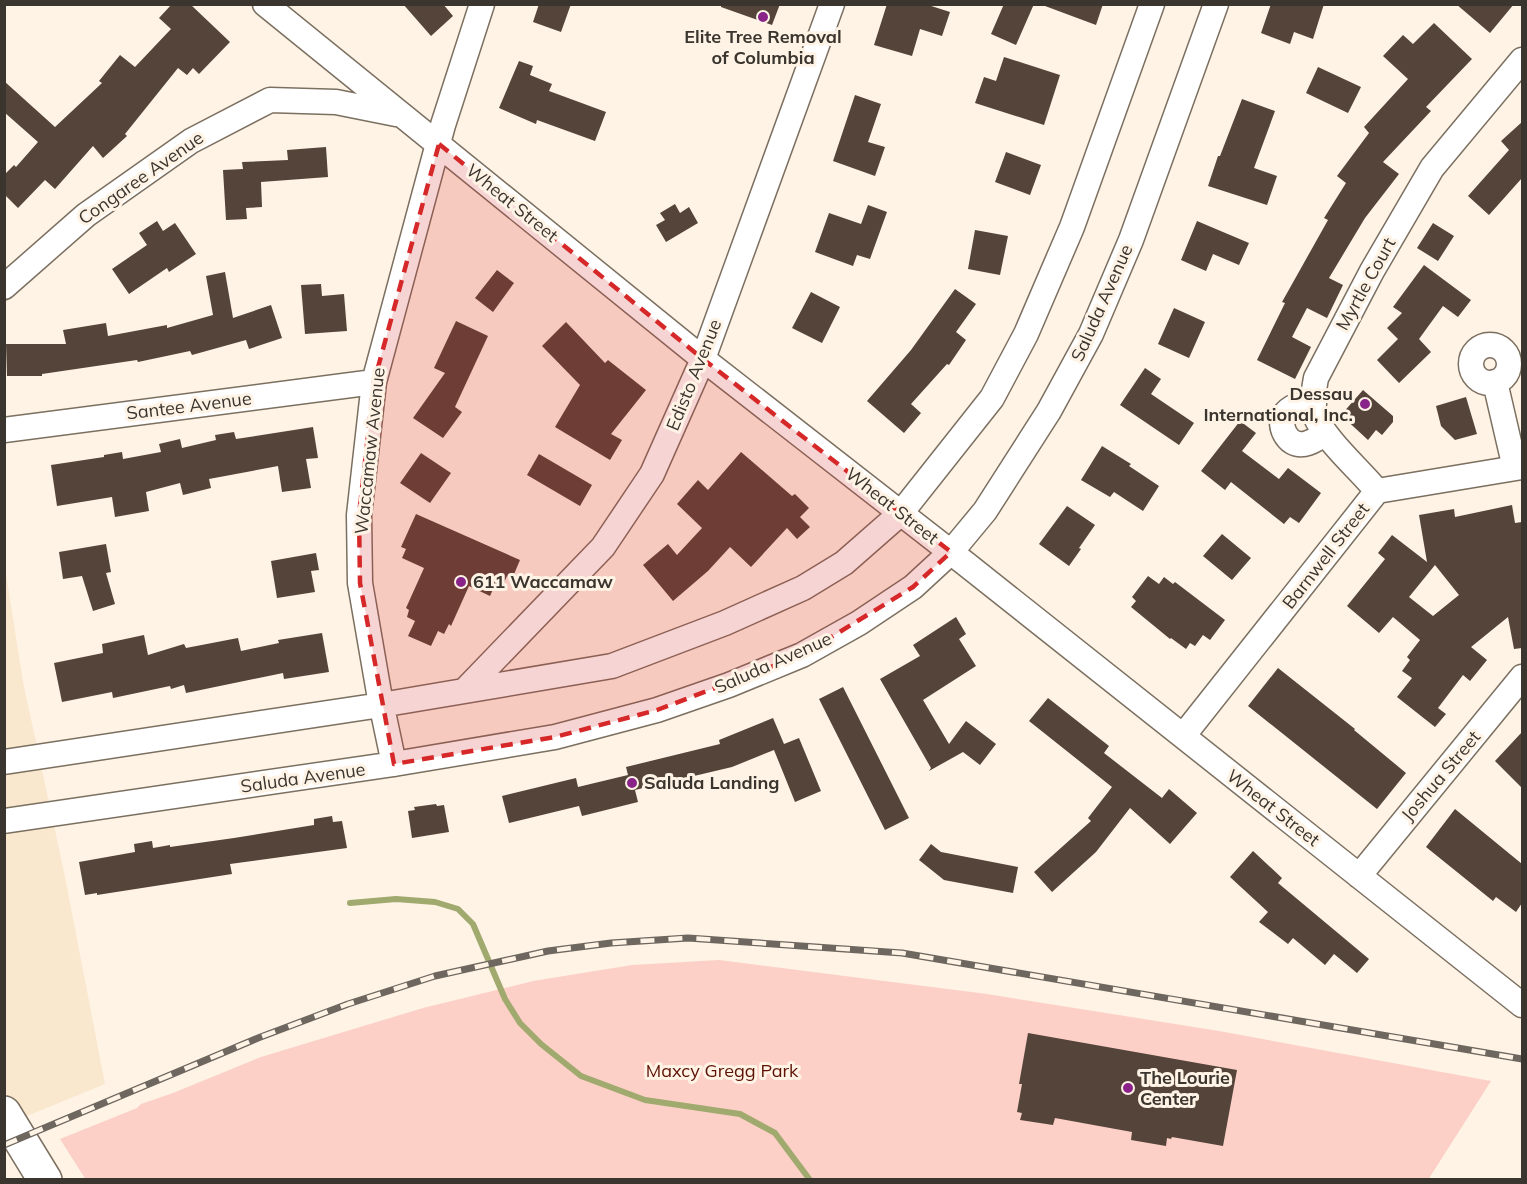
<svg xmlns="http://www.w3.org/2000/svg" width="1527" height="1184" font-family="Mulish,sans-serif">
  <style>
    .built { fill: #f9e7ce }
    .green { fill: #fcd0c7 }
    .lines { fill: none; stroke-linecap: round; stroke-linejoin: round }
    .stream { stroke: #a1aa6e; stroke-width: 6 }
    .building { fill: #54443a; fill-rule: evenodd }
    .minor-casing { stroke: #7b6f60; stroke-width: 27 }
    .secondary-casing { stroke: #7b6f60; stroke-width: 36 }
    .minor { stroke: #fff; stroke-width: 24 }
    .secondary { stroke: #fff; stroke-width: 33 }
    .rail-casing { stroke: #6e675f; stroke-width: 7 }
    .rail { stroke: #fef3e5; stroke-width: 4.5; stroke-dasharray: 14; stroke-linecap: butt }
    .marked { fill: #d62828; fill-opacity: 0.2; stroke: #d62828; stroke-width: 4.5; stroke-dasharray: 12 8; stroke-linejoin: round }
    .poi-dot { fill: #8a2389; stroke: #fef3e5; stroke-width: 2 }
    .labels { text-anchor: middle; stroke-width: 6; stroke-linejoin: round; paint-order: stroke }
    .poi-label { font-size: 18px; font-weight: bold; fill: #3a352e; stroke: #fef3e5; text-anchor: start }
    .street-label { font-size: 18px; fill: #3a352e; stroke: #fef3e5 }
    .park-label { font-size: 18px; fill: #5d1105; stroke: #fef3e5 }
  </style>
  <rect width="100%" height="100%" fill="#fef3e5"/>
  <path class="built" d="M4,561L23,682L65,877L105,1084L5,1125Z"/>
  <path class="green" d="M719,960L987,994L1219,1031L1491,1081L1428,1180H86L60,1139L137,1108L141,1104L173,1093L261,1057L423,1008L533,981L632,965Z"/>
  <g class="lines">
    <path class="stream" d="M350,903L396,899L435,902L458,909L473,924L505,999L520,1023L541,1044L581,1076L645,1100L740,1114L775,1133L810,1180"/>
  </g>
  <path class="building" d="M172,4H190L230,42L199,74L193,68L187,75L178,68L125,134L127,136L103,158L93,146L55,189L45,180L18,208L4,194V175L14,165L16,167L38,142L4,112V81L55,127L102,83L99,81L120,55L135,67L171,29L159,18Z
    M403,4H443L453,16L431,36Z
    M539,4H571L561,32L533,22Z
    M721,4H780L772,25L721,7Z
    M887,4H925L950,12L942,36L920,29L912,56L874,45Z
    M1004,4H1034L1016,45L991,34Z
    M1045,4H1103L1096,25L1045,6Z
    M1271,4H1324L1313,39L1294,32L1290,44L1261,33Z
    M1456,4H1514L1490,33Z
    M1434,23L1472,59L1426,107L1431,111L1383,162L1399,174L1365,218L1329,278L1343,285L1327,318L1307,308L1292,337L1311,347L1295,379L1257,360L1285,303L1282,302L1328,220L1324,218L1346,183L1337,176L1369,133L1364,127L1408,79L1383,56L1403,35L1413,44Z
    M1004,57L1060,75L1044,125L975,103L984,77L996,81Z
    M519,61L533,66L530,75L552,84L549,91L606,112L595,141L537,120L536,124L499,108Z
    M1318,67L1361,87L1348,113L1306,93Z
    M855,95L881,104L868,142L885,147L875,176L833,161Z
    M1242,99L1275,111L1254,168L1277,176L1267,205L1208,186L1218,156H1220Z
    M1522,122V178L1489,215L1468,196L1509,150L1501,141Z
    M326,147L328,177L261,182L262,207L246,208L247,219L226,220L223,170L243,169L242,162L288,160L287,150Z
    M1006,152L1041,165L1030,195L995,182Z
    M675,204L680,213L689,207L698,223L666,242L656,225L665,220L660,213Z
    M868,205L887,212L870,259L857,255L853,266L815,252L829,213L861,224Z
    M157,221L163,231L175,223L196,254L169,272L167,268L129,294L112,269L147,245L139,233Z
    M1197,221L1249,243L1239,265L1213,254L1206,271L1181,260Z
    M1433,223L1454,236L1438,261L1417,248Z
    M975,230L1008,236L1000,275L968,269Z
    M1424,265L1471,300L1458,317L1443,306L1419,339L1431,352L1399,383L1377,360L1398,339L1387,328L1402,313L1393,307Z
    M497,270L514,283L493,312L475,298Z
    M225,272L233,318L271,305L282,338L249,349L246,340L192,355L190,351L138,362L137,360L42,374V376H7L6,344H66L63,330L106,323L108,336L167,325V328L213,315L206,276Z
    M321,284L322,296L344,294L347,331L305,334L301,285Z
    M955,289L976,304L956,332L966,340L949,365L947,364L911,404L921,413L904,433L867,401L911,350Z
    M811,292L840,307L822,343L792,328Z
    M1174,308L1205,322L1189,358L1158,344Z
    M456,321L488,336L455,407L462,412L443,438L413,418L445,373L434,368Z
    M566,322L605,363L608,360L646,390L611,434L622,440L610,460L555,427L580,385L542,346Z
    M1145,368L1161,379L1151,394L1194,423L1179,445L1120,405Z
    M1363,390L1393,416V422L1382,435L1376,430L1368,440L1341,415Z
    M1466,397L1477,434L1455,440L1441,426L1436,406Z
    M1240,421L1256,433L1242,451L1279,479L1288,468L1321,493L1299,523L1290,517L1284,524L1231,482L1225,490L1201,471Z
    M313,427L318,458L306,459L311,488L282,492L278,466L209,479L211,488L183,495L180,483L146,492L149,511L115,517L112,497L57,506L51,465L104,457V455L122,452L123,459L161,452L159,444L180,439L182,448L216,440L215,435L234,432L236,439Z
    M1102,446L1131,464L1129,466L1159,486L1143,511L1114,492L1110,497L1081,480Z
    M741,452L792,496L795,494L809,508L800,517L810,527L797,539L787,528L751,567L730,547L708,571L673,601L643,565L668,544L677,555L702,528L677,504L698,480L708,490Z
    M421,453L451,473L430,503L400,483Z
    M539,454L592,485L580,506L527,475Z
    M1512,505L1515,523L1522,522V648L1514,649L1508,617L1471,647L1487,660L1470,681L1463,675L1438,708L1446,714L1435,727L1397,697L1412,678L1402,671L1410,660L1407,657L1420,640L1393,617L1379,633L1347,606L1385,559L1378,553L1392,535L1427,562L1419,515L1454,509L1455,517ZM1435,565L1459,595L1433,616L1409,597Z
    M1067,506L1095,525L1079,548L1081,549L1069,566L1039,544Z
    M416,514L520,560L512,579L507,576L501,590L494,587L490,596L469,586L451,626L449,624L444,634L438,631L431,646L408,636L415,621L407,617L409,610L406,608L424,568L402,558L406,549L401,547Z
    M1222,534L1251,558L1232,580L1203,556Z
    M106,544L111,572L106,573L115,604L93,611L82,576L63,579L59,552Z
    M316,553L319,570L311,571L315,592L277,598L271,561Z
    M1148,576L1159,584L1164,577L1173,584L1175,582L1225,620L1210,640L1203,635L1195,646L1190,643L1186,649L1171,638L1170,639L1131,607L1136,601L1132,597Z
    M956,617L966,634L959,639L976,666L923,700L949,744L966,721L996,744L980,765L963,752L929,771L931,768L880,679L920,656L913,645Z
    M322,633L329,672L284,679L283,673L186,693L184,685L171,689L170,686L113,698L112,692L62,702L54,663L103,653L102,644L144,635L148,655L184,644L186,648L238,638L241,651L279,643L278,640Z
    M1278,668L1355,729L1354,730L1406,773L1377,809L1248,706Z
    M843,687L909,818L885,830L819,699Z
    M1048,698L1109,746L1104,753L1162,798L1169,789L1197,813L1170,844L1130,808L1096,852L1052,892L1034,872L1091,821L1088,818L1112,787L1029,721Z
    M773,718L784,744L799,738L821,791L795,802L774,750L732,767L635,790L638,802L582,816L579,806L509,823L502,796L576,778L578,787L628,775L626,767L720,744L719,740Z
    M1522,732V788L1495,761Z
    M436,804L437,806L444,805L449,832L412,838L408,811L415,810L414,807Z
    M1455,809L1522,864V903L1516,912L1496,897L1493,901L1426,847Z
    M332,816L333,822L342,821L347,848L230,864L232,874L97,895V893L85,895L79,862L135,852L134,844L152,841L153,848L170,845V847L234,838L314,825V819Z
    M931,844L941,852L1018,867L1013,893L944,880L919,860Z
    M1253,851L1282,878L1278,883L1369,959L1357,973L1334,954L1325,965L1293,938L1288,944L1259,922L1268,912L1230,877Z
    M1028,1033L1237,1070L1223,1146L1172,1137L1171,1139L1167,1138L1166,1146L1131,1140L1132,1132L1055,1118L1053,1125L1020,1120L1022,1113L1017,1112L1022,1084H1019Z"/>
  <g class="lines">
    <g class="minor-casing">
      <path id="minor" d="M265,4L703,359L966,564L1522,1005
        M4,287L86,215L191,141L270,100L336,102L396,114
        M1471 364a19 19 0 1 1 38 0a19 19 0 1 1-38 0Z
        M1495,382L1515,468
        M1314,404C1299,404 1290,405 1282,418C1281,433 1291,449 1308,443C1314,441 1320,437 1325,433
        M4,430L374,382
        M1377,491C1360,470 1324,439 1315,415C1311,403 1314,390 1316,378L1372,271L1432,168L1522,60
        M465,690L603,547L652,474L703,359L832,4
        M1183,736L1377,491L1522,467
        M4,762L381,705L612,666L725,623L803,588L844,563L901,513L992,398L1026,334L1072,227L1152,4
        M394,764L379,693L360,583L359,515L374,382L443,125L482,4
        M4,821L394,764L555,737L657,710L729,685L802,655L859,623L913,587L951,552L985,511L1049,411L1091,334L1131,240L1216,4
        M1359,876L1522,677"/>
    </g>
    <g class="secondary-casing">
      <path id="secondary" d="M4,1113L45,1180"/>
    </g>
    <use href="#minor" class="minor"/>
    <use href="#secondary" class="secondary"/>
    <g class="rail-casing">
      <path id="rail" d="M4,1145L258,1038L348,1004L435,976L548,951L611,943L688,938L902,953L1522,1059"/>
    </g>
    <use href="#rail" class="rail"/>
  </g>
  <path class="marked" d="M439,144L703,359L951,552L913,587L802,655L657,710L555,737L394,764L360,583L359,515L374,382Z"/>
  <g class="poi-dot">
    <circle cx="763" cy="17" r="6"/>
    <circle cx="1365" cy="404" r="6"/>
    <circle cx="461" cy="582" r="6"/>
    <circle cx="632" cy="783" r="6"/>
    <circle cx="1128" cy="1088" r="6"/>
  </g>
  <g class="labels">
    <g class="poi-label">
      <text x="763" y="43" text-anchor="middle">Elite Tree Removal<tspan x="763" dy="21">of Columbia</tspan></text>
      <text x="1353" y="400" text-anchor="end">Dessau<tspan x="1353" dy="21">International, Inc.</tspan></text>
      <text x="473" y="588">611 Waccamaw</text>
      <text x="644" y="789">Saluda Landing</text>
      <text x="1140" y="1084">The Lourie<tspan x="1140" dy="21">Center</tspan></text>
    </g>
    <g class="street-label">
      <text transform="translate(141 178) rotate(-35)" y="6">Congaree Avenue</text>
      <text transform="translate(512 203) rotate(39)" y="6">Wheat Street</text>
      <text transform="translate(1366 284) rotate(-61)" y="6">Myrtle Court</text>
      <text transform="translate(1102 303) rotate(-66)" y="6">Saluda Avenue</text>
      <text transform="translate(694 375) rotate(-68)" y="6">Edisto Avenue</text>
      <text transform="translate(189 406) rotate(-7)" y="6">Santee Avenue</text>
      <text transform="translate(370 451) rotate(-84)" y="6">Waccamaw Avenue</text>
      <text transform="translate(892 506) rotate(38)" y="6">Wheat Street</text>
      <text transform="translate(1326 556) rotate(-52)" y="6">Barnwell Street</text>
      <text transform="translate(773 663) rotate(-24)" y="6">Saluda Avenue</text>
      <text transform="translate(1441 776) rotate(-50)" y="6">Joshua Street</text>
      <text transform="translate(303 778) rotate(-8)" y="6">Saluda Avenue</text>
      <text transform="translate(1273 808) rotate(38)" y="6">Wheat Street</text>
    </g>
    <g class="park-label">
      <text x="722" y="1077">Maxcy Gregg Park</text>
    </g>
  </g>
  <rect width="1527" height="1184" fill="none" stroke="#3a352e" stroke-width="12"/>
</svg>
